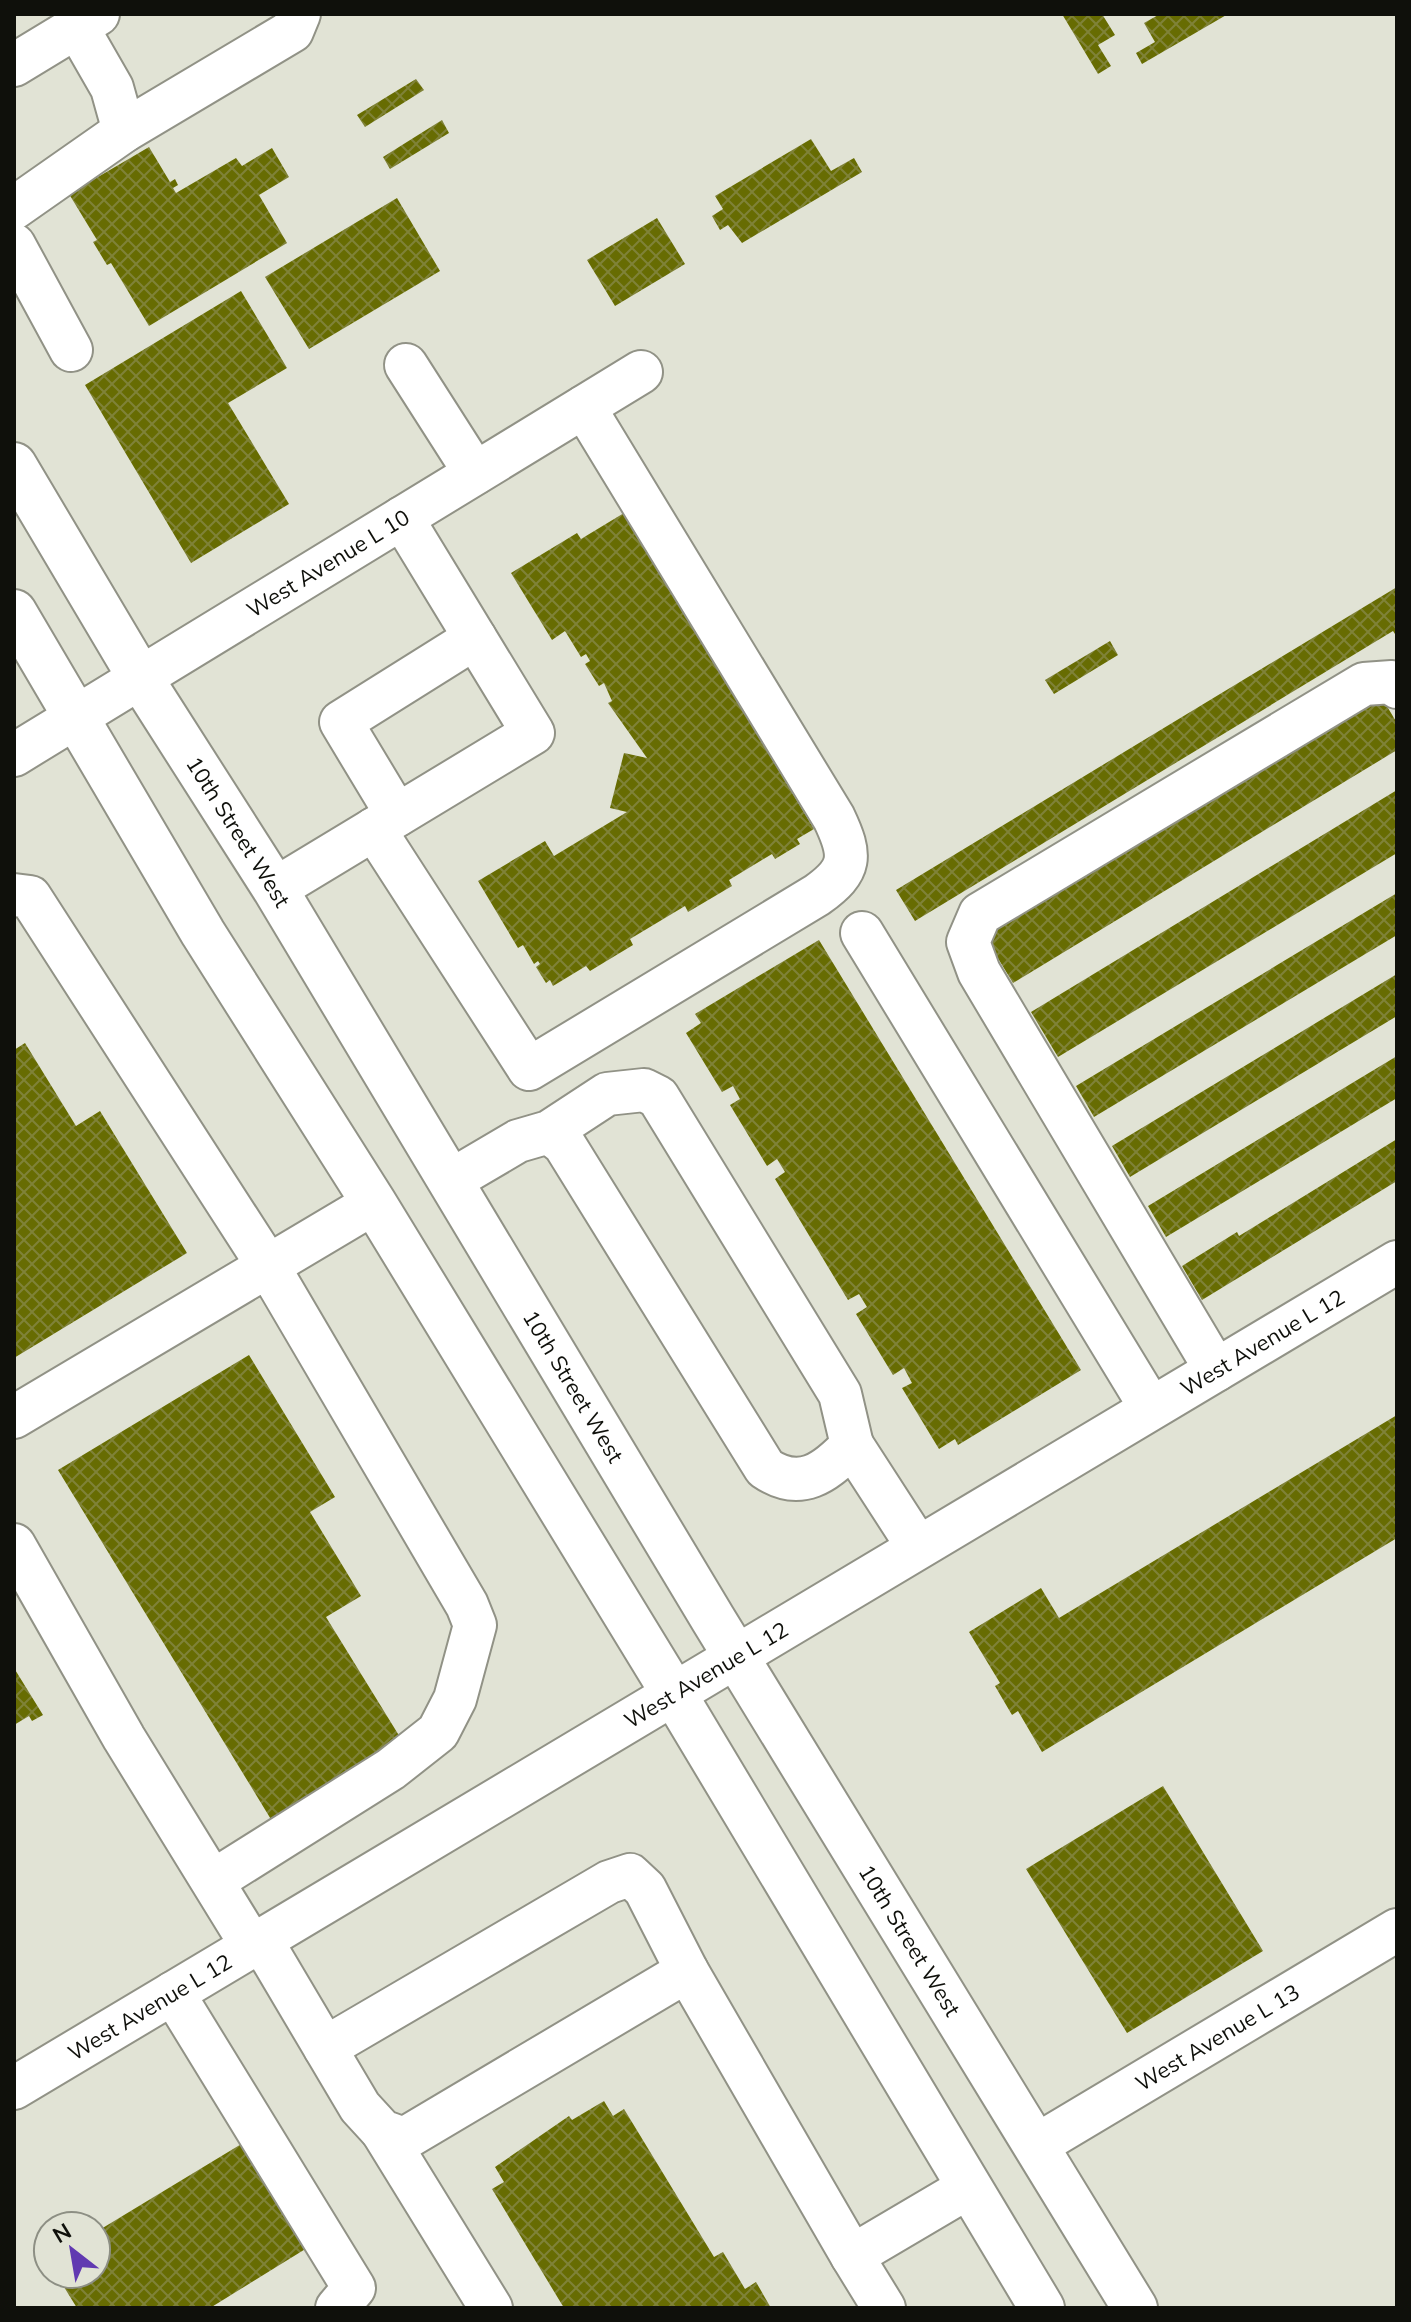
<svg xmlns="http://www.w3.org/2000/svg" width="1411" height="2322" font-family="Mulish,sans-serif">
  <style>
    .building { fill: url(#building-cross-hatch) }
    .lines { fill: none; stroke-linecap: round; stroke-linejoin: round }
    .minor-casing { stroke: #919286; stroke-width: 46 }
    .major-casing { stroke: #919286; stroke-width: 48 }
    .minor { stroke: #fff; stroke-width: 42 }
    .major { stroke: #fff; stroke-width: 44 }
    .labels { text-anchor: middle; stroke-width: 6; stroke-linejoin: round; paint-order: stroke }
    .street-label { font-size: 22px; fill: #0f100b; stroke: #e1e3d5 }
  </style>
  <defs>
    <pattern id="building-cross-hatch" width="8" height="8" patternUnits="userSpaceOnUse" patternTransform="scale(2)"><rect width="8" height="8" fill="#676c02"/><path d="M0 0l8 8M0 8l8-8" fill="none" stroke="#7f8238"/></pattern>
  </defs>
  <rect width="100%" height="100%" fill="#e1e3d5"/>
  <path class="building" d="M1062,14H1102L1115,35L1098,45L1111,66L1098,74Z
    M1160,14H1228L1142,64L1136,53L1155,42L1144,23Z
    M416,79L424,90L365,127L357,115Z
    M442,120L449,133L390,169L383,157Z
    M811,139L831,171L854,158L862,172L742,243L728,225L720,230L712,216L723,209L715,196Z
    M149,147L170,182L175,179L178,185L173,188L176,193L236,158L242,166L272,148L289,177L259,195L287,243L149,326L111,263L107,265L93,242L97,240L69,194Z
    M397,198L440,271L309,349L265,277Z
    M657,218L685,264L615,306L587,260Z
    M241,291L287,368L228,403L289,504L191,563L85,385Z
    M624,513L814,829L797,839L800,844L775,859L772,854L729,880L732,886L688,912L685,906L630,939L633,945L590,971L586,966L553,986L550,980L546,983L536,967L540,964L538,961L534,964L523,945L518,948L478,881L545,841L554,856L627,812L610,808L624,753L647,758L608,703L612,701L604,683L599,686L585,664L590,661L586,654L581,657L565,631L552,640L511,573L577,533L581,539Z
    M1397,587V637L1393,631L915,921L896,890Z
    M1110,641L1118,655L1054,694L1045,680Z
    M1382,698L1397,723V750L1013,983L985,937Z
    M1397,790V853L1058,1057L1031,1012Z
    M1397,893V935L1094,1117L1076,1086Z
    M819,940L1081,1370L958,1445L955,1439L939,1449L902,1388L912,1383L904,1368L893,1375L856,1314L867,1307L859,1294L848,1300L775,1179L785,1172L777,1159L767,1166L730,1105L740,1099L733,1086L722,1092L686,1033L701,1023L695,1014Z
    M1397,974V1016L1130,1177L1112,1146Z
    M25,1043L76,1126L100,1111L187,1253L14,1358V1050Z
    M1397,1056V1098L1166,1237L1148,1206Z
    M1397,1139V1181L1202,1300L1182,1266L1237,1232L1239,1236Z
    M249,1355L335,1497L310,1512L361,1596L326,1617L403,1742L272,1821L58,1470Z
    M1397,1415V1538L1042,1752L1018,1711L1012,1715L995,1686L1000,1683L969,1632L1041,1588L1059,1618Z
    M14,1668L43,1715L32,1721L29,1716L14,1725Z
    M1163,1786L1263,1951L1127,2033L1026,1869Z
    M604,2101L613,2116L624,2109L714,2257L723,2252L745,2289L756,2282L771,2308H564L492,2189L504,2182L495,2167L569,2116L572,2120Z
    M243,2143L307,2248L210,2308H77L56,2274H96V2232Z"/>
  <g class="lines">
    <g class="minor-casing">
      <g id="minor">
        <path d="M77,27L112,88L124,131"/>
        <path d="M14,65L98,14"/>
        <path d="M14,208L124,131L292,31L299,14"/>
        <path d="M14,245L71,350"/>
        <path d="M406,365L475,473"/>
        <path id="s1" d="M14,755L641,372"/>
        <path d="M397,815L341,722L475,638"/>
        <path d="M374,829L529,1069L817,895C852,870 852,856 834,818L584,407"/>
        <path d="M275,889L533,733L402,518"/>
        <path d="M14,895L30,897L268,1266L374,1203"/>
        <path d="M862,933L1151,1408"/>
        <path d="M450,1181L518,1141L549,1132L607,1094L644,1090L658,1097L840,1394L852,1445C826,1473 800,1492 765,1468L564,1144L549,1132"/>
        <path d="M1216,1370L979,972L968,942L980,914L1364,684L1392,682L1397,687"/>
        <path d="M14,1417L268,1266L467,1605L475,1625L455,1699L438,1732L391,1769L213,1881"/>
        <path d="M852,1445L918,1547"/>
        <path d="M14,1545L124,1738L252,1946"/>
        <path d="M261,1940L360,2107L382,2131L404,2139L687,1971L852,2256L969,2187"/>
        <path d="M173,1993L354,2288L337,2308"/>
        <path d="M325,2048L609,1882L630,1875L645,1889L687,1971"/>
        <path id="s2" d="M14,2088L1397,1262"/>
        <path d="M382,2131L491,2308"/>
        <path id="s3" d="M1037,2145L1397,1930"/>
        <path d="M852,2256L884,2308"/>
      </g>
    </g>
    <g class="major-casing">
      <g id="major">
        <path id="s4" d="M14,465L141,679L275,889L713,1619L1135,2308"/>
        <path d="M14,612L203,933L374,1203L674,1694L1042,2308"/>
      </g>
    </g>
    <use href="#minor" class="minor"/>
    <use href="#major" class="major"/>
  </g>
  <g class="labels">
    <g class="street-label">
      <text dy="8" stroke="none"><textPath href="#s1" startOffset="368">West Avenue L 10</textPath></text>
      <text dy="8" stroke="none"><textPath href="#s4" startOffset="430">10th Street West</textPath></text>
      <text dy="8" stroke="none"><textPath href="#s2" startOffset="1454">West Avenue L 12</textPath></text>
      <text dy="8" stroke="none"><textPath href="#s4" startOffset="1078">10th Street West</textPath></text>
      <text dy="8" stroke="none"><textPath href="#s2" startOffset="806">West Avenue L 12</textPath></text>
      <text dy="8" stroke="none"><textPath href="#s4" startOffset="1726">10th Street West</textPath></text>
      <text dy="8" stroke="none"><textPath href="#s2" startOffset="158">West Avenue L 12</textPath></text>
      <text dy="8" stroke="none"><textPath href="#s3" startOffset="210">West Avenue L 13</textPath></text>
    </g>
  </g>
  <rect width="1411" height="2322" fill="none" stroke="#0f100b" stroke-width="32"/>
  <g transform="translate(72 2250) rotate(329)"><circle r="38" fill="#e1e3d5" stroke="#8d8f84" stroke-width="2"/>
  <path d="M0-6L14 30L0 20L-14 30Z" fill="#6139b1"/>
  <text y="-12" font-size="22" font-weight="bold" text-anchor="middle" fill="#0f100b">N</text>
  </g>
</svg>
